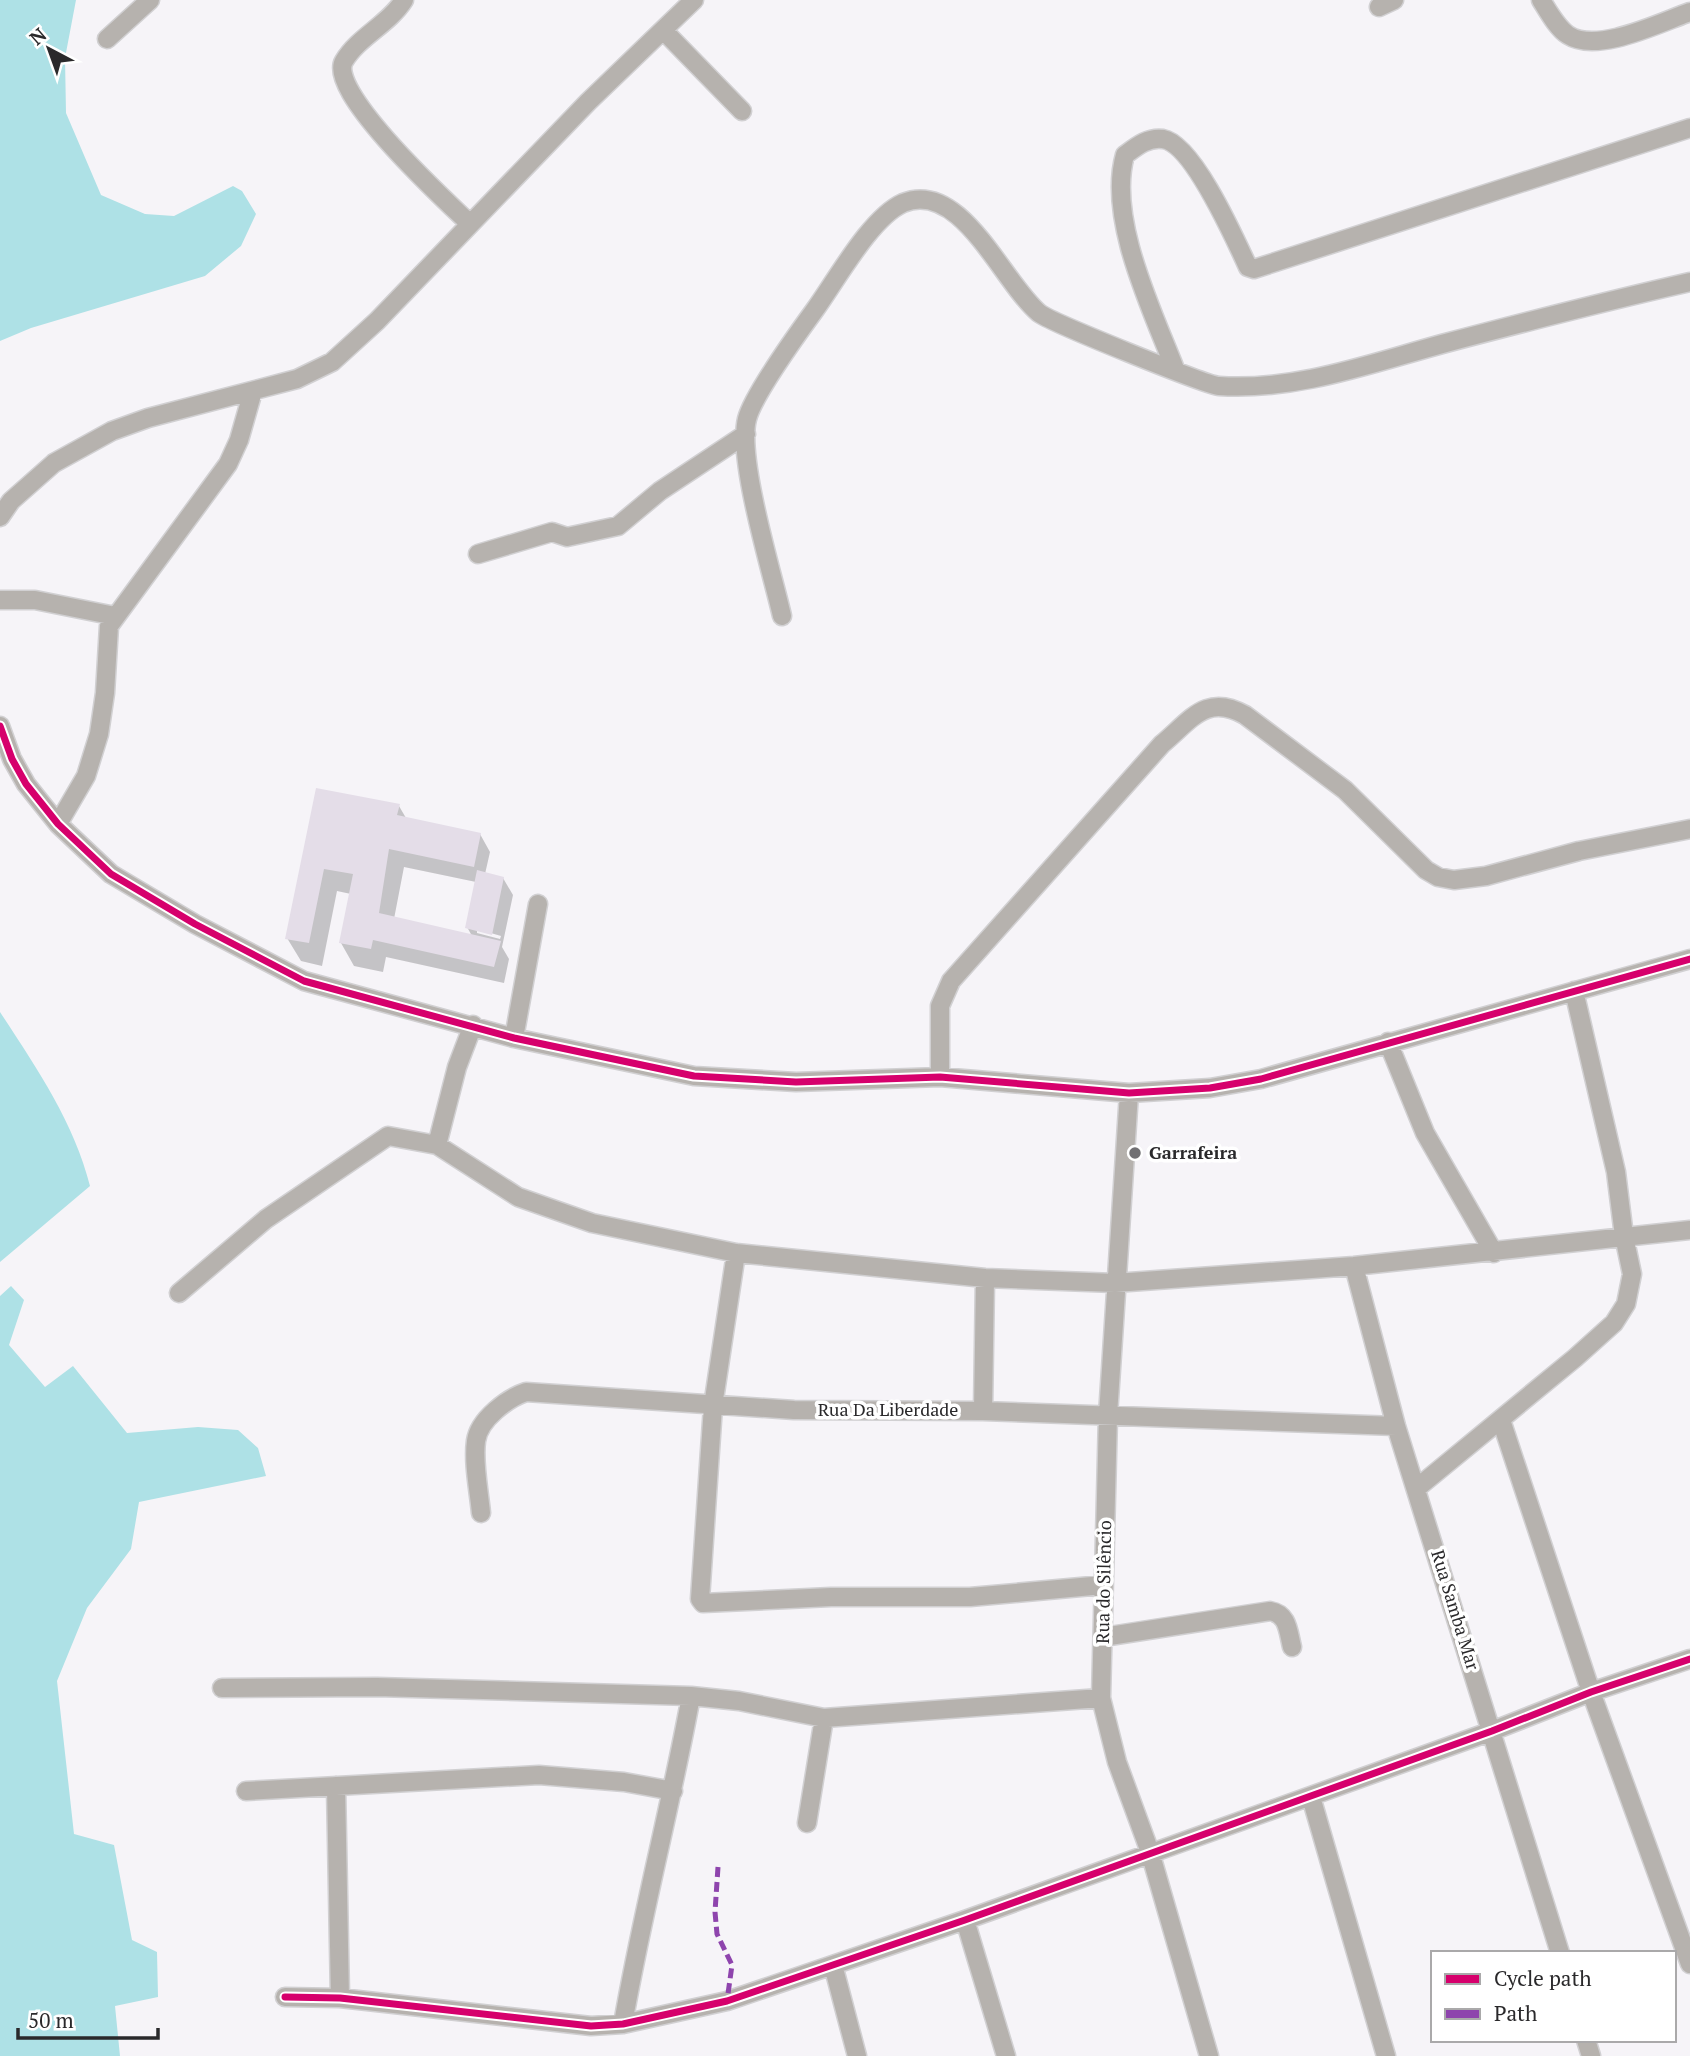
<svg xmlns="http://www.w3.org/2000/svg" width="1690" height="2056" font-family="'PT Serif',serif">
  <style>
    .water { fill: #aee1e6 }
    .shadow { fill: #0003; fill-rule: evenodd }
    .building { fill: #e4dde8 }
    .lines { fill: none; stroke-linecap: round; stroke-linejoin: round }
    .minor-casing { stroke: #d1d0d2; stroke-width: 21 }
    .minor { stroke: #b6b2ae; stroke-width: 18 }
    .quiet { stroke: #8e44ad; stroke-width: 5; stroke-dasharray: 10 5; stroke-linecap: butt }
    .cycleway-casing { stroke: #fff; stroke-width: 11 }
    .cycleway { stroke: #d6006c; stroke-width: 7 }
    .poi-dot { fill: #717073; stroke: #fff; stroke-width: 2.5 }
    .labels { text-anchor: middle; stroke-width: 7; stroke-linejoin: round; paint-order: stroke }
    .poi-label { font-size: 18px; font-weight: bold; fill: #2a292b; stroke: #fff; text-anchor: start }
    .street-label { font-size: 18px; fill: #2a292b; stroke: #fff }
  </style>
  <rect width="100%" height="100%" fill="#f6f4f8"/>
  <path class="water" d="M0,0H76L65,58L66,113L101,195L145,214L174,216L233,186L242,191L256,214L241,246L205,276L31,328L0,341Z
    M0,1012C36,1067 74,1122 90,1186L0,1262Z
    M11,1286L24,1300L9,1345L45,1387L73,1366L127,1433L198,1427L238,1430L258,1448L266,1476L139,1502L131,1549L87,1608L57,1681L74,1834L114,1845L132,1940L157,1952L158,1997L115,2006L120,2056H0V1296Z"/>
  <path class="shadow" d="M317,790L399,806L406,818L480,834L490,852L485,874L503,878L513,895L502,947L509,959L504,983L386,957L383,972L354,966L341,943L351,894L337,891L322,966L301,961L287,938ZM404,867L476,882L467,927L472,936L394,919ZM477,929L501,936L500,939L477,933Z"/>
  <path class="building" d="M316,788L400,804L397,815L481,833L474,867L389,849L379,913L501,941L494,967L373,940L371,949L339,943L353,874L324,869L309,943L285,939Z
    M477,870L504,877L492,935L465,928Z"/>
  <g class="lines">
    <g class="minor-casing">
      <path id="minor" d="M404,0C389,24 358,37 344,61C326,91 447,202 469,223
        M1541,0C1548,11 1557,28 1568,35C1597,54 1659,23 1690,12
        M1379,7L1394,0
        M664,31L742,111
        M107,39L150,0
        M1175,369C1152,310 1107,218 1125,155C1137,146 1148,137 1163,139C1193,144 1235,239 1248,267L1254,269L1690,128
        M0,517L11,501L54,463L112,431L148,418L297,379L332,362L377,321L588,102L694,0
        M478,554L552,532L567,537L618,526L660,491L746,434
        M0,600H35L115,616
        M782,616C772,572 737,459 747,419C753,395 798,333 814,311C836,281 870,218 903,203C961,179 1002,282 1039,313C1050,322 1206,385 1219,386C1296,391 1369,364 1442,344C1525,322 1607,301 1690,282
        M0,726L12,759L26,784L58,824L111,874L195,924L304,981L514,1038L694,1076L796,1082L940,1077L1129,1093L1210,1088L1261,1079L1690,959
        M58,824L86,776L99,734L105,693L109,626L228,464L239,440L253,391
        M473,1025L457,1067L437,1145L518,1197L592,1223L736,1253L985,1278L1115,1283L1354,1266L1690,1230
        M514,1038L538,904
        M1388,1042L1425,1133L1494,1253
        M940,1077V1006L951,981L1162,744C1191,720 1206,693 1245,715L1345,790L1426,870L1438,877L1454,880L1486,876L1579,851L1690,829
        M1129,1093L1108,1415L1101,1698L1117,1762L1150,1852L1209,2056
        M736,1253L713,1406L700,1599L703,1603L831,1597H970L1103,1585
        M1354,1266L1396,1426L1560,1953
        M179,1293L266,1219L388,1136L437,1145
        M983,1411L985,1278
        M1501,1420L1591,1692L1690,1964
        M1417,1488L1575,1358L1614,1323L1626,1304L1632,1274L1624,1236L1616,1172L1574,991
        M481,1513C479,1491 473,1463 476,1441C479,1419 508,1398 526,1392L794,1410L983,1411L1396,1426
        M1103,1637L1270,1611C1288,1614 1288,1631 1292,1647
        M222,1688L377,1687L691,1696L739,1701L824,1718L1101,1698
        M336,1786L340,1998
        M246,1791L539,1775L624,1782L673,1791
        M1311,1797L1386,2056
        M807,1823L824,1718
        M965,1920L1006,2056
        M833,1965L857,2056
        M285,1997L340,1998L591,2026L623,2024L727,2001L965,1920L1492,1731L1591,1692L1690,1659
        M623,2024C642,1913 671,1806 691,1696
        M1586,2040L1591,2056"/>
    </g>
    <use href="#minor" class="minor"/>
    <path class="quiet" d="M718,1867L715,1912L717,1934L732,1965L727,2001"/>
    <g class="cycleway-casing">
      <path id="cycleway" d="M0,726L12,759L26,784L58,824L111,874L195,924L304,981L514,1038L694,1076L796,1082L940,1077L1129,1093L1210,1088L1261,1079L1690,959
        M285,1997L340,1998L591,2026L623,2024L727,2001L965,1920L1492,1731L1591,1692L1690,1659"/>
    </g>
    <use href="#cycleway" class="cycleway"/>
  </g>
  <circle class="poi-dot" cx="1135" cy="1153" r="7"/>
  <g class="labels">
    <g class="poi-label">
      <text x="1149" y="1159">Garrafeira</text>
    </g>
    <g class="street-label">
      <text x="888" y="1416">Rua Da Liberdade</text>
      <text transform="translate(1104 1582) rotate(-89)" y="6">Rua do Silêncio</text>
      <text transform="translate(1455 1610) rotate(73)" y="6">Rua Samba Mar</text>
    </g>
  </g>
  <rect x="1431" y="1951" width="245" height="91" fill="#ffffff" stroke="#aaa9aa" stroke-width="2"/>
  <rect x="1445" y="1974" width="35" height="10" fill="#d6006c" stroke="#aaa9aa" stroke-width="2"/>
  <text x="1494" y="1986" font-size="21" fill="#2a292b">Cycle path</text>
  <rect x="1445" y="2009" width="35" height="10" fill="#8e44ad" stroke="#aaa9aa" stroke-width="2"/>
  <text x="1494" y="2021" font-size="21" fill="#2a292b">Path</text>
  <g transform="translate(49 49) rotate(319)" stroke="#ffffff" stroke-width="5" paint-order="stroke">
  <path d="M0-5L12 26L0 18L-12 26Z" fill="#2a292b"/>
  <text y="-10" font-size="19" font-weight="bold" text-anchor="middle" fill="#2a292b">N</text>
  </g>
  <path d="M18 2028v10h140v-10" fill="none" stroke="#2a292b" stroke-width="3.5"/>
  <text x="28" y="2028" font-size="21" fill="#2a292b" stroke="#ffffff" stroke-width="5" paint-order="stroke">50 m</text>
</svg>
